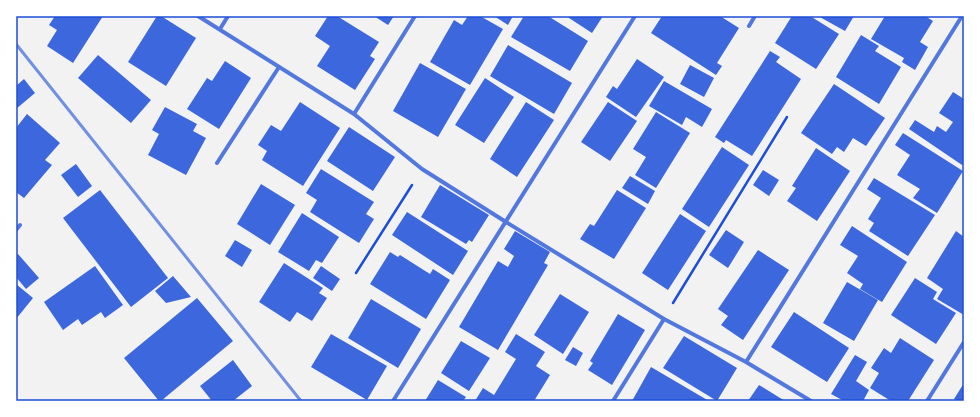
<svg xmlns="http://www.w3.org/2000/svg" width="980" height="417" font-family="'Titillium Web',sans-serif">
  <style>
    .building { fill: #3d67dc }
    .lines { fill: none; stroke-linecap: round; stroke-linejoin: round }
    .path { stroke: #1d4ed8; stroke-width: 2.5 }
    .minor { stroke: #5277de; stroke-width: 4 }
    .rail { stroke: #7290e2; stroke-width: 3 }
    .neatline { fill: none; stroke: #1d4ed8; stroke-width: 1.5 }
  </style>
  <rect width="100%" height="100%" fill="#f2f2f2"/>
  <path class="building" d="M55,16H103L73,63L47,46L57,30L49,25Z
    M157,16H161L196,38L166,86L128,62Z
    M328,16H337L379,42L370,56L375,59L355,90L317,66L330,46L315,36Z
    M374,16H394L388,25Z
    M468,16H480L503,29L470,85L430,62L454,20L462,25Z
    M494,16H513L508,25Z
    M524,16H548L588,41L570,71L511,37Z
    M566,16H603L592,33Z
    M662,16H720L739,28L717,63L722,66L716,75L651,33Z
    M792,16H810L839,34L816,69L775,43Z
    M818,16H854L845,31Z
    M885,16H925L933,21L920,42L928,47L915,70L902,62L904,58L871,39Z
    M861,35L879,46L875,51L901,67L879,104L836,77Z
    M508,45L572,83L554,114L490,76Z
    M770,51L780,57L776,62L801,79L752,156L726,140L724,143L715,137Z
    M98,55L151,100L131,123L78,78Z
    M637,59L664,77L636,117L606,97L613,86L617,89Z
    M225,61L251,78L219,129L187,109L207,78L212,81Z
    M420,63L466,89L438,137L393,111Z
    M690,65L714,78L704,97L680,84Z
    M485,78L514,97L484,143L455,125Z
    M24,79L35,93L16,109V86Z
    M664,81L712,109L702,127L686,117L682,125L649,106Z
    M834,84L885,118L866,146L853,138L844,152L837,147L832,154L801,133Z
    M953,92L964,99V162L962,165L909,129L915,120L934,132L937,126L946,132L953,122L939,113Z
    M300,102L340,128L303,186L262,160L267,151L258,145L271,125L281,131Z
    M526,102L554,120L517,177L490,159Z
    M608,102L637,121L610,161L581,142Z
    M165,107L197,124L193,131L206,138L186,175L148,155L159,134L152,130Z
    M656,112L690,133L656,188L635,175L646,157L633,149Z
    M27,114L60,143L45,160L52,165L24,198L16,192V128Z
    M349,127L395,157L373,191L327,161Z
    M903,133L963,171L937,213L913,198L920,189L897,175L910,155L895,145Z
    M722,147L749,165L709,227L682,209Z
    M816,148L850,171L817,221L787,201L796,188L792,186Z
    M76,164L92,186L78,197L61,175Z
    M321,169L374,202L366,214L374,219L359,243L310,212L317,200L306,193Z
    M763,170L779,180L769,196L753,185Z
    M630,176L655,191L648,204L622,188Z
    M874,178L935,215L908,256L869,231L874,223L868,219L881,198L867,189Z
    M261,184L295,205L270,245L237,224Z
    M440,185L489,215L472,242L469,240L466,244L421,217Z
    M100,190L168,278L131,307L63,218Z
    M617,190L646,208L614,259L580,239L590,224L594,226Z
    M407,212L468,251L453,275L392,235Z
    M302,213L339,237L322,263L316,260L309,271L278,252Z
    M680,214L706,231L668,290L642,273Z
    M852,226L907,262L882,302L860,289L863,284L847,273L858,256L840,245Z
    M726,230L744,242L728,268L709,255Z
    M515,231L550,252L544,263L548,265L498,350L459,327L498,261L508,267L514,256L504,249Z
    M956,231L964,237V315L937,299L943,289L927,278Z
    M235,240L252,250L242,267L225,256Z
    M758,250L789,270L743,340L721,325L728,316L718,309Z
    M390,252L398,257L400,255L430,274L433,269L450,280L426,319L370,284Z
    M18,254L39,278L26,289L16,277V256Z
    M284,263L323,288L319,293L327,298L312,321L297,312L290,322L259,302Z
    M95,266L123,305L105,318L101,312L82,325L78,319L63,330L44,302Z
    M321,266L340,279L332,291L313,278Z
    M173,276L191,297L166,303L155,291Z
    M915,278L937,292L933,299L956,313L936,344L891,315Z
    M847,282L878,300L854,341L823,323Z
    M16,284L33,298L16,319Z
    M560,294L589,312L563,354L534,335Z
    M197,298L233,341L161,401H159L124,358Z
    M371,299L421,329L398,368L348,338Z
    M794,312L849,348L827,382L771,347Z
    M618,314L645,330L612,385L588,370L593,363L590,361Z
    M331,334L387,366L367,400L311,367Z
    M516,334L545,352L536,366L550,375L534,401H475L483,388L494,395L516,359L505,352Z
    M684,336L737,368L717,401L663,368Z
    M900,338L934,360L908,401H891L870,388L879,373L871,368L884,348L891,353Z
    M461,341L490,358L469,391L441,373Z
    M573,347L583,353L576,366L565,360Z
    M855,355L867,362L856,381L869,390L863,401H844L831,394Z
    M233,360L252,386L233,401H212L200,386Z
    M651,367L709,401H632Z
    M438,380L466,397L463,401H425Z
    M964,383V401H958L954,399Z
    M759,385L785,401H748Z"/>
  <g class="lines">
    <path class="path" d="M356,273L412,185
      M673,303L787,117"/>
    <path class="minor" d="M198,16L354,114L422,169L506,222L664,319L746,362L811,401
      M749,26L755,16
      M220,29L228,16
      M354,114L415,16
      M217,163L279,67
      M16,230L20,225
      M746,362L962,16
      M393,401L635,16
      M613,401L664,319
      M927,401L964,342"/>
    <path class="rail" d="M16,44L301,401"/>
  </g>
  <rect width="980" height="417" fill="none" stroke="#ffffff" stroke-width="34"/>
  <rect x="17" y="17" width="946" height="383" class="neatline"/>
</svg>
